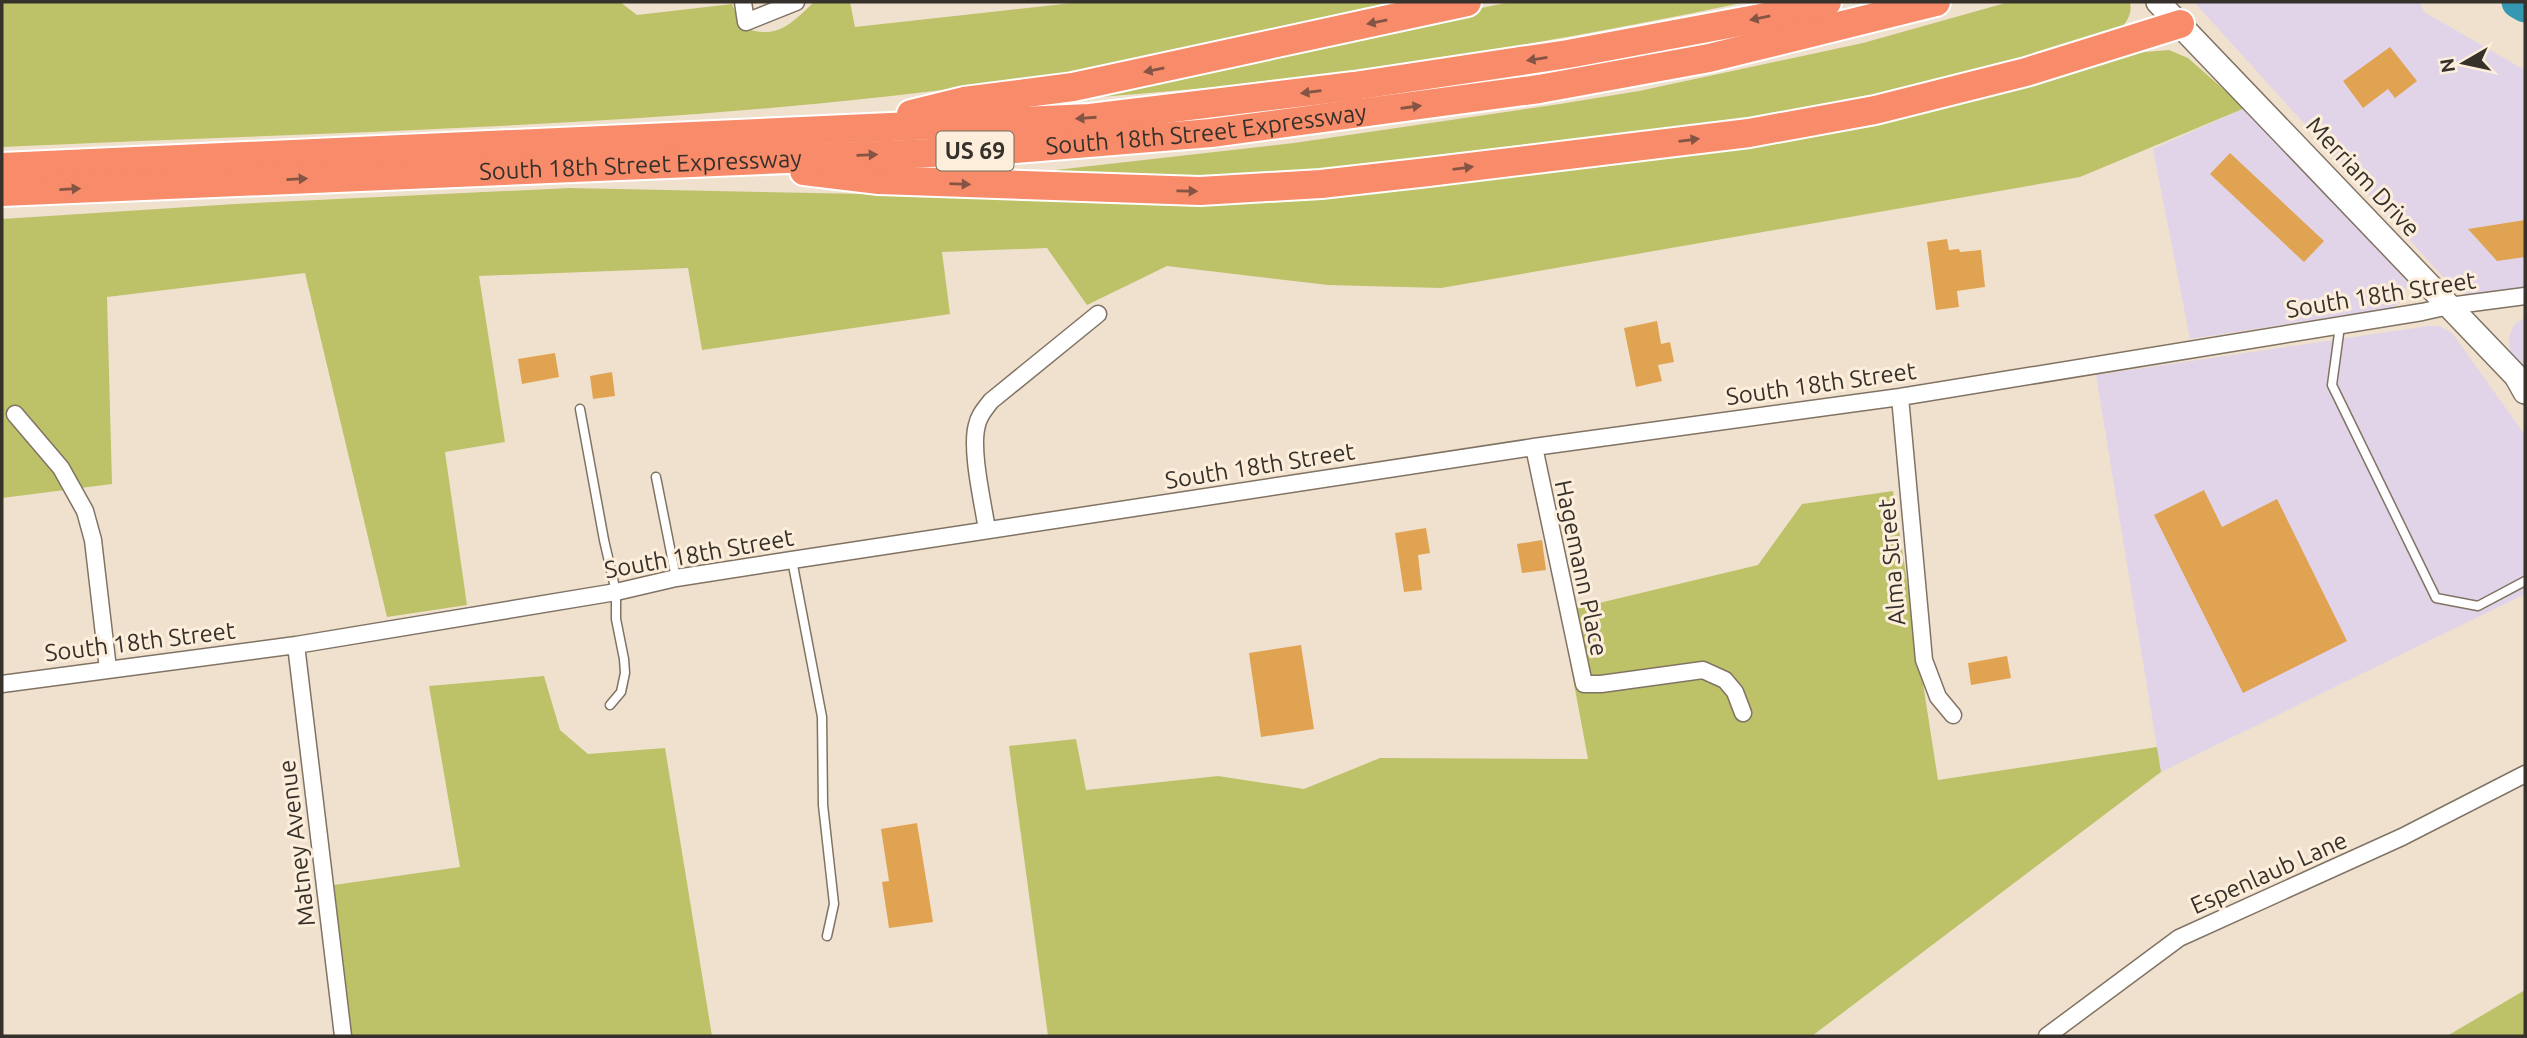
<svg xmlns="http://www.w3.org/2000/svg" width="2527" height="1038" font-family="Ubuntu,sans-serif">
  <style>
    .commercial { fill: #e1d4e8 }
    .green { fill: #bdc269 }
    .lines { fill: none; stroke-linecap: round; stroke-linejoin: round }
    .river { stroke: #3498b2; stroke-width: 33 }
    .building { fill: #e0a351 }
    .service-casing { stroke: #807363; stroke-width: 11 }
    .minor-casing { stroke: #807363; stroke-width: 19 }
    .secondary-casing { stroke: #807363; stroke-width: 26 }
    .motorway-casing { stroke: #fff; stroke-width: 32 }
    .service { stroke: #fff; stroke-width: 8 }
    .minor { stroke: #fff; stroke-width: 16 }
    .secondary { stroke: #fff; stroke-width: 23 }
    .motorway { stroke: #f88b6a; stroke-width: 28 }
    .oneway { fill: #845544 }
    .labels { text-anchor: middle; stroke-width: 6; stroke-linejoin: round; paint-order: stroke }
    .shield { fill: #fdeedc; stroke: #726a5f; stroke-width: 2 }
    .shield-label { font-size: 23px; font-weight: bold; fill: #36312a }
    .street-label { font-size: 24px; fill: #36312a; stroke: #fdeedc }
  </style>
  <rect width="100%" height="100%" fill="#f0e1cf"/>
  <path class="commercial" d="M2194,2H2420L2424,12L2525,70V291L2470,296L2455,290Z
    M2245,108L2404,276L2407,284L2402,301L2392,308L2190,339L2153,149Z
    M2525,317V379L2515,364L2510,349L2509,336L2514,325Z
    M2428,326H2440L2453,334L2525,435V594L2161,772L2096,375Z"/>
  <path class="green" d="M2,2H620L637,15L732,4L742,27C776,41 791,24 814,2H850L855,27L1081,2H1409C1277,30 1145,63 1011,81C677,128 338,131 2,147Z
    M1510,2H1746C1590,35 1432,62 1274,81C1216,88 1158,92 1100,97L1098,88Z
    M2009,2H2130C2133,15 2125,25 2116,33L1924,88L1725,126L1224,182L1029,173L1294,143L1560,104L1639,91L1863,43Z
    M2169,50L2188,58L2245,108L2080,177L1441,288L1328,285L1167,266L1087,305L1047,248L942,252L950,314L702,350L688,268L479,276L505,442L445,452L467,605L387,617L305,273L107,297L112,484L2,498V219L235,204L570,188L1210,201L1263,200L1386,191L1742,144L2132,53Z
    M1893,491L1938,780L2157,747L2161,772L1812,1036H1048L1009,746L1076,739L1086,790L1218,776L1304,789L1380,758L1588,759L1561,614L1574,609L1758,565L1802,504Z
    M544,676L560,730L588,754L665,748L712,1036H352L334,885L460,867L429,686Z
    M2525,990V1036H2447Z"/>
  <g class="lines">
    <path class="river" d="M2518,2L2525,6"/>
  </g>
  <path class="building" d="M2390,47L2417,81L2395,98L2388,89L2363,108L2343,81Z
    M2230,153L2324,241L2304,262L2210,174Z
    M2525,220V257L2497,261L2468,229Z
    M1947,239L1949,250L1959,249L1960,252L1981,250L1985,287L1957,291L1959,307L1936,310L1927,242Z
    M1657,321L1661,344L1670,342L1674,362L1658,365L1662,381L1636,387L1624,328Z
    M555,353L559,377L522,384L518,359Z
    M612,372L615,396L593,399L590,376Z
    M2204,490L2222,527L2277,499L2347,641L2243,693L2154,515Z
    M1426,528L1430,553L1418,555L1422,590L1404,592L1395,533Z
    M1542,540L1546,570L1522,573L1517,544Z
    M1301,645L1314,729L1261,737L1249,653Z
    M2007,656L2011,678L1971,685L1968,663Z
    M917,823L933,922L889,928L882,882L889,881L881,829Z"/>
  <g class="lines">
    <g class="service-casing">
      <path id="service" d="M2340,326L2332,385L2436,598L2478,606L2525,581
        M580,409L604,540L616,592V619L624,659L625,673L621,692L610,705
        M656,477L676,578
        M792,560L822,717L823,805L834,904L827,936"/>
    </g>
    <g class="minor-casing">
      <path id="minor" d="M743,2L746,22L796,2
        M1900,397L1924,660L1938,697L1953,715
        M15,414L61,468L85,511L93,540L108,669
        M1534,447L1584,684H1601L1703,670L1725,680L1735,692L1743,713
        M987,530C983,503 970,449 977,425C979,415 985,409 991,401L1098,314
        M296,645L343,1036
        M2,684L296,645L616,592L676,578L792,560L1534,447L1900,397L2422,312L2449,306L2525,296
        M2047,1036L2179,938L2402,837L2525,774"/>
    </g>
    <g class="secondary-casing">
      <path id="secondary" d="M2158,2L2516,376L2525,392"/>
    </g>
    <g class="motorway-casing">
      <g id="motorway">
        <path d="M911,114L964,101L1073,87L1467,2"/>
        <path d="M2,167L1090,118L1354,86L1568,54L1761,18L1827,2"/>
        <path d="M804,171L879,180L1200,191L1321,184L1428,172L1749,133L1875,110L2026,72L2180,24"/>
        <path id="s1" d="M2,192L1003,150L1211,133L1539,89L1709,58L1936,2"/>
      </g>
    </g>
    <use href="#service" class="service"/>
    <use href="#minor" class="minor"/>
    <use href="#secondary" class="secondary"/>
    <use href="#motorway" class="motorway"/>
  </g>
  <defs><path id="oneway-solid" d="M-6-.8H1V-3.2L6.5 0L1 3.2V.8H-6Z" transform="scale(1.75)"/></defs>
  <g class="oneway">
    <use href="#oneway-solid" transform="translate(1760 18) rotate(168)"/>
    <use href="#oneway-solid" transform="translate(1377 22) rotate(168)"/>
    <use href="#oneway-solid" transform="translate(1537 59) rotate(171)"/>
    <use href="#oneway-solid" transform="translate(1154 70) rotate(168)"/>
    <use href="#oneway-solid" transform="translate(1311 92) rotate(173)"/>
    <use href="#oneway-solid" transform="translate(1411 107) rotate(-8)"/>
    <use href="#oneway-solid" transform="translate(1086 118) rotate(176)"/>
    <use href="#oneway-solid" transform="translate(1689 140) rotate(-7)"/>
    <use href="#oneway-solid" transform="translate(867 155) rotate(-2)"/>
    <use href="#oneway-solid" transform="translate(1463 168) rotate(-7)"/>
    <use href="#oneway-solid" transform="translate(297 179) rotate(-3)"/>
    <use href="#oneway-solid" transform="translate(960 184) rotate(2)"/>
    <use href="#oneway-solid" transform="translate(70 189) rotate(-3)"/>
    <use href="#oneway-solid" transform="translate(1187 191) rotate(1)"/>
  </g>
  <g class="labels">
    <rect class="shield" x="936.5" y="131.5" width="77" height="39" rx="5"/>
    <g class="shield-label">
      <text x="975" y="159">US 69</text>
    </g>
    <g class="street-label">
      <text dy="8" stroke="none"><textPath href="#s1" startOffset="1206">South 18th Street Expressway</textPath></text>
      <text dy="8" stroke="none"><textPath href="#s1" startOffset="639">South 18th Street Expressway</textPath></text>
      <text transform="translate(2363 177) rotate(47)" y="8">Merriam Drive</text>
      <text transform="translate(2381 295) rotate(-9)" y="8">South 18th Street</text>
      <text transform="translate(1821 384) rotate(-8)" y="8">South 18th Street</text>
      <text transform="translate(1260 466) rotate(-9)" y="8">South 18th Street</text>
      <text transform="translate(699 554) rotate(-10)" y="8">South 18th Street</text>
      <text transform="translate(1892 562) rotate(-95)" y="8">Alma Street</text>
      <text transform="translate(1581 568) rotate(78)" y="8">Hagemann Place</text>
      <text transform="translate(140 642) rotate(-7)" y="8">South 18th Street</text>
      <text transform="translate(297 843) rotate(-97)" y="8">Matney Avenue</text>
      <text transform="translate(2269 873) rotate(-24)" y="8">Espenlaub Lane</text>
    </g>
  </g>
  <rect width="2527" height="1038" fill="none" stroke="#36312a" stroke-width="7"/>
  <g transform="translate(2464 63) rotate(261)" stroke="#fdeedc" stroke-width="5" paint-order="stroke">
  <path d="M0-5L12 26L0 18L-12 26Z" fill="#36312a"/>
  <text y="-10" font-size="19" font-weight="bold" text-anchor="middle" fill="#36312a">N</text>
  </g>
</svg>
